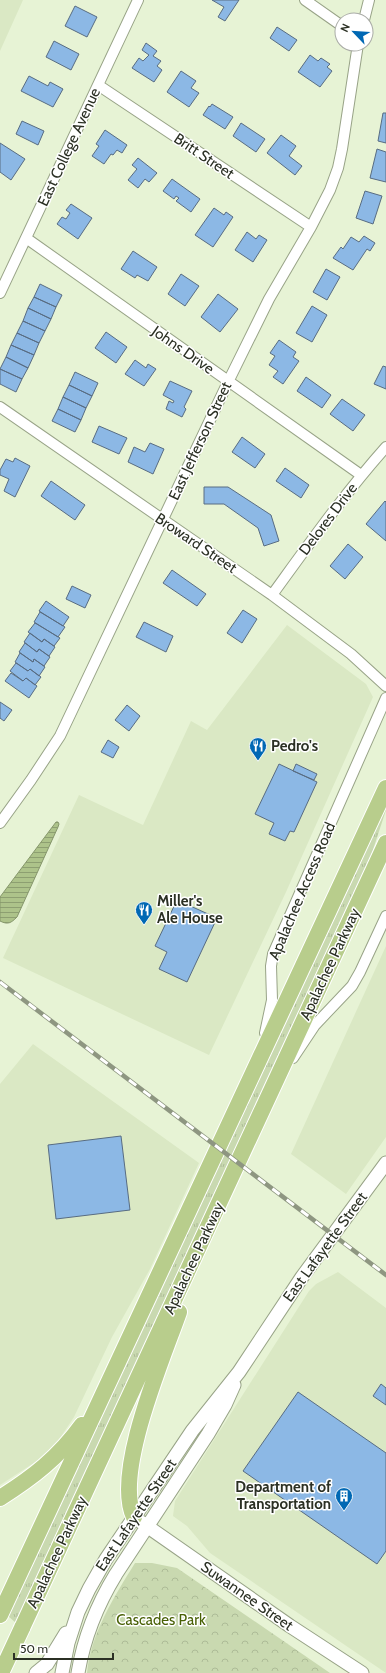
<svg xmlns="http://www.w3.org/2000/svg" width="386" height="1673" font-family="Cabin,sans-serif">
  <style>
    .built { fill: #dae8c4 }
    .grass { fill: url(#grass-tufts) }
    .park { fill: url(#park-crowns) }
    .water { fill: url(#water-rules); stroke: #86976b }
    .building { fill: #8cb8e5; stroke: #586c82 }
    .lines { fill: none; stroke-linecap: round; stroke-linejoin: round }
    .minor-casing { stroke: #98a387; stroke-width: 12 }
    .tertiary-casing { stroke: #98a387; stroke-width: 15 }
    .primary-casing { stroke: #fff; stroke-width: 18 }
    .minor { stroke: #fff; stroke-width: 10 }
    .tertiary { stroke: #fff; stroke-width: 13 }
    .primary { stroke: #b8cd8c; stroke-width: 16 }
    .rail-casing { stroke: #8e9681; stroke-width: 4.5 }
    .rail { stroke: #fff; stroke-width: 3; stroke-dasharray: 9; stroke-linecap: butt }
    .primary-bridge-casing { stroke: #fff; stroke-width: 18; stroke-linecap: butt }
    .primary-bridge { stroke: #b8cd8c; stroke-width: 16 }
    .labels { text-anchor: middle; stroke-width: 3; stroke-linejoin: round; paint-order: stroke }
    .street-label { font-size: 15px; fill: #2b3024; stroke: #fff }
    .poi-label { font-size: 15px; font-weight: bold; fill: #2b3024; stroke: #fff; text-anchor: start }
    .park-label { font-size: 15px; fill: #486005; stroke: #fff }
  </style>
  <defs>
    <pattern id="grass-tufts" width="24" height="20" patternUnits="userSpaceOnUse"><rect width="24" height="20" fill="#c9d9b0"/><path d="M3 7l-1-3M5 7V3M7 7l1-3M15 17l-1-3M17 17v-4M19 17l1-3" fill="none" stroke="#adbb97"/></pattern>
    <pattern id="park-crowns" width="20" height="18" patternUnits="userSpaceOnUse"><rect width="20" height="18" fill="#c9d9b0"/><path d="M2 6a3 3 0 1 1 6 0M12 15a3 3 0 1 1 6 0" fill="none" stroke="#adbb97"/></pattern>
    <pattern id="water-rules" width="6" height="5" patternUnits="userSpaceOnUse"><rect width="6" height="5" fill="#adc38a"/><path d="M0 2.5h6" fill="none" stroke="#8d9f71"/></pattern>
  </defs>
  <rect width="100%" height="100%" fill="#e7f3d5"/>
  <path class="built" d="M0,0H23L0,51Z
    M287,625L366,684L373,697L286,892L209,1055L3,958L79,795L143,825L191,721L207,730Z
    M386,946V1137L346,1194L291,1154Z
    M33,1044L199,1163L150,1269L112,1337L74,1417L60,1438L40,1459L0,1485V1084Z
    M338,1272L386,1308V1673L210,1553L187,1526L173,1516L175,1501L309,1291L316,1284Z"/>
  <path class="grass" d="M386,804V810L369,862L16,1623L8,1616Z"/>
  <path class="park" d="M135,1563H152L177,1568L330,1673H87C91,1633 114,1597 135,1563Z"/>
  <path class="water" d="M56,822H58L59,824L58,827L17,917C11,923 8,925 0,921V897Z"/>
  <path class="building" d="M212,0H239L225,21L218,17L224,7Z
    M75,6L97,17L87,37L65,26Z
    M277,27L297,40L289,51L270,38Z
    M54,41L79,54L71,70L46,57Z
    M146,43L157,51L153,56L161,61L157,66L162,70L154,82L132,68L139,58L143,61L149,55L142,50Z
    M310,55L318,61L321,58L330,64L327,67L332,71L320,87L298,72Z
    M181,71L196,81L191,88L199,93L189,107L167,92Z
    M29,76L48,86L50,82L63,89L53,107L21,91Z
    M212,104L233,117L225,129L203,115L209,106L210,107Z
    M383,113H386V143L378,141Z
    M22,121L44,131L38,145L16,134Z
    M241,123L265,139L256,152L233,136Z
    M105,130L127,145L122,153L117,150L113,155L111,154L104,164L92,156L99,146L96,144Z
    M281,135L296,146L289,156L302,166L295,175L267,153Z
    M0,143L25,159L11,180L0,172Z
    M377,149L386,152V182L370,178Z
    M138,158L157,173L149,182L145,179L138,188L128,180L137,169L132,165Z
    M172,179L200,199L191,212L176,201L179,198L176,196L174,199L163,191Z
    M365,191L382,196L373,224L356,218Z
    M71,204L92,218L78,239L57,224L62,217L66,219L70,213L66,210Z
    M214,208L224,215L226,212L233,217L213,247L195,235Z
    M247,232L256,239L259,235L267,240L253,262L235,250Z
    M364,236L375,243L370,251L367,249L353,270L333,258L341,247L343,249L351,237L359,242Z
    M133,251L157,267L148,281L137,275L135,278L121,269Z
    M326,269L340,277L327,300L313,292Z
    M181,274L199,286L185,306L168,294Z
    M40,284L62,295L56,307L34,297Z
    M218,294L238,309L220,332L201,317Z
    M34,297L56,307L51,319L28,308Z
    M312,306L327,315L312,342L296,333Z
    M28,308L51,319L45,331L23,321Z
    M23,321L45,331L39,343L17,333Z
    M106,332L127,347L116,363L95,348Z
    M17,333L39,343L34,355L11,345Z
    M279,340L296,352L293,357L299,361L283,384L273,377L278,371L269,365L275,356L270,353Z
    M11,345L34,355L28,368L6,357Z
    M6,357L28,368L22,379L0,369Z
    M135,360L146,368L148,364L156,369L144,386L125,374Z
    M383,366L386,367V389L374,384Z
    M0,369L22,379L16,392L0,384Z
    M75,372L98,383L92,396L69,385Z
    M306,377L331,395L322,408L297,391Z
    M170,381L192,391L184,407L186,409L182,417L166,409L169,401L173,403L174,401L163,395Z
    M69,385L92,396L86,408L63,397Z
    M63,397L86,408L81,420L58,409Z
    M342,399L365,415L353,431L330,414Z
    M58,409L81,420L75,432L52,421Z
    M99,426L127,438L119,454L92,442Z
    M242,437L265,454L255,468L232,452Z
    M150,443L164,449L153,474L128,462L134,447L145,452Z
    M15,458L30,466L15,497L4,491L9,479L0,475V470L6,459L13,462Z
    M285,468L309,485L301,498L276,481Z
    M51,481L85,505L75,520L41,496Z
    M204,487H228L271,515L279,541L264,546L258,528L224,504H204Z
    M385,501L386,502V541L366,524Z
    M348,544L363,557L345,579L330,566Z
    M172,570L206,594L197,606L163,583Z
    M72,586L91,595L85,608L66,599Z
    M46,601L69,617L63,626L39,611Z
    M243,610L257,619L242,643L227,633Z
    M40,612L65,627L58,637L34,622Z
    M144,622L173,636L166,652L136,637Z
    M35,623L60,638L54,646L44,639L42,642L28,632Z
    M30,633L42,642L44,639L55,647L49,656L39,649L37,652L24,642Z
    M25,643L37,652L39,649L50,657L44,666L34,659L33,662L19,652Z
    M20,653L33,662L34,659L45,667L39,676L30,669L28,671L15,662Z
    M16,663L28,671L30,669L41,677L35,685L26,678L23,681L10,671Z
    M11,673L23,681L26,678L37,686L29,698L5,681Z
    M0,702L12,710L4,721L0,718Z
    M127,705L140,716L129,731L115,720Z
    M108,740L119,747L113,758L101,752Z
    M279,764L317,782L294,832L290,831L285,841L269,834L274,823L255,814Z
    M296,764L317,774L314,780L293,771Z
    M177,900L217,918L187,982L159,969L167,952L155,946Z
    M121,1136L130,1210L56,1219L48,1145Z
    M381,1384L386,1388V1405L373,1396Z
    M298,1392L386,1453V1551L377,1564L243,1471Z"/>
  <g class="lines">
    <g class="minor-casing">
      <path id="minor" d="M305,0L342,26
        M364,20L369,0
        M98,85L311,227
        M26,238L361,475
        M0,293L138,0
        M0,407L272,595L351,654L386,686
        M272,595C309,544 345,493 386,447
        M0,823L31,780L60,736L228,382L269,299L311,227L330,190L338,168L342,149L358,44
        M265,1033L272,1000L271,966L273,954L386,698
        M293,1058L315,1025L352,986L360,972L386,916"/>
    </g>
    <g class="tertiary-casing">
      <path id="tertiary" d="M141,1522L290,1626L362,1673
        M36,1673L47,1664L66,1633
        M62,1673L68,1643L78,1612L89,1589L106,1559L192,1431L239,1372L302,1277L386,1163
        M78,1673C84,1637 97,1605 116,1574L208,1434L225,1405L234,1385"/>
    </g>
    <g class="primary-casing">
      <path id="primary" d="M0,1498C33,1477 58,1458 82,1425
        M134,1517C113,1473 163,1358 179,1312
        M0,1615L386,788
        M22,1628L386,843"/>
    </g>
    <use href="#minor" class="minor"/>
    <use href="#tertiary" class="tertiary"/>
    <use href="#primary" class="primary"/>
    <g class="rail-casing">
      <path id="rail" d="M0,982L386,1275"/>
    </g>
    <use href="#rail" class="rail"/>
    <g class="primary-bridge-casing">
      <path id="primary-bridge" d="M1,1673L22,1628"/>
    </g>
    <use href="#primary-bridge" class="primary-bridge"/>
  </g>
  <defs>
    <g id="restaurant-pin" transform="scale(0.9)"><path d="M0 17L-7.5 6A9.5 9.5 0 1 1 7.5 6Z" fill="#0068b4" stroke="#fff"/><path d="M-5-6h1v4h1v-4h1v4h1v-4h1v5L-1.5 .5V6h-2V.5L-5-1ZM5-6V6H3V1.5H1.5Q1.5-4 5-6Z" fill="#fff"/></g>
    <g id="building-pin" transform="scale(0.9)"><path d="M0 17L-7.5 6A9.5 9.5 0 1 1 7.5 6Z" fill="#0068b4" stroke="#fff"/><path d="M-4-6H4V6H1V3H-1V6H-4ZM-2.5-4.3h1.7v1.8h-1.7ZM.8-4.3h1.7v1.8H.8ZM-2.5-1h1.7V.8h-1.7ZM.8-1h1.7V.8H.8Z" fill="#fff"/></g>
  </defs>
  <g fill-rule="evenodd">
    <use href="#restaurant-pin" x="258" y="746"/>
    <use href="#restaurant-pin" x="144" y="910"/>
    <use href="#building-pin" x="344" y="1496"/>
  </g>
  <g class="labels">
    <g class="street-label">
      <text transform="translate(69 147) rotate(-65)" y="5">East College Avenue</text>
      <text transform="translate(204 156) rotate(34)" y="5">Britt Street</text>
      <text transform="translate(183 350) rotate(35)" y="5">Johns Drive</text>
      <text transform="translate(200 441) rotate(-65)" y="5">East Jefferson Street</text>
      <text transform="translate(328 519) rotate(-53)" y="5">Delores Drive</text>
      <text transform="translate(196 543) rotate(34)" y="5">Broward Street</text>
      <text transform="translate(302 891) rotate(-67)" y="5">Apalachee Access Road</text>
      <text transform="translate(330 964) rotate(-65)" y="5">Apalachee Parkway</text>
      <text transform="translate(325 1247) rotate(-54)" y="5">East Lafayette Street</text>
      <text transform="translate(194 1258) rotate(-65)" y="5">Apalachee Parkway</text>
      <text transform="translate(136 1515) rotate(-56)" y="5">East Lafayette Street</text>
      <text transform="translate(57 1552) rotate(-65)" y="5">Apalachee Parkway</text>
      <text transform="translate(247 1596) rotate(35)" y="5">Suwannee Street</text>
    </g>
    <g class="poi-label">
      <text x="271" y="751">Pedro's</text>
      <text x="157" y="906">Miller's<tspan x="157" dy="17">Ale House</tspan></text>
      <text x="331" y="1492" text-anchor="end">Department of<tspan x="331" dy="17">Transportation</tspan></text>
    </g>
    <g class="park-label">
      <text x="161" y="1625">Cascades Park</text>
    </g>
  </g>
  <g transform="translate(354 32) rotate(295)"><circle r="19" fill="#ffffff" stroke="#aaaca7"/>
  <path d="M0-3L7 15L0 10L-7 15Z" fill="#0068b4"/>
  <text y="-6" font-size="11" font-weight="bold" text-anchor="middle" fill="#2b3024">N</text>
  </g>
  <path d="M14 1653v6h99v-6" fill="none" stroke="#2b3024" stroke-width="2"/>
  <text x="20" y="1653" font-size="12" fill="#2b3024" stroke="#ffffff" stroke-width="3" paint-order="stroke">50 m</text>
</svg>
